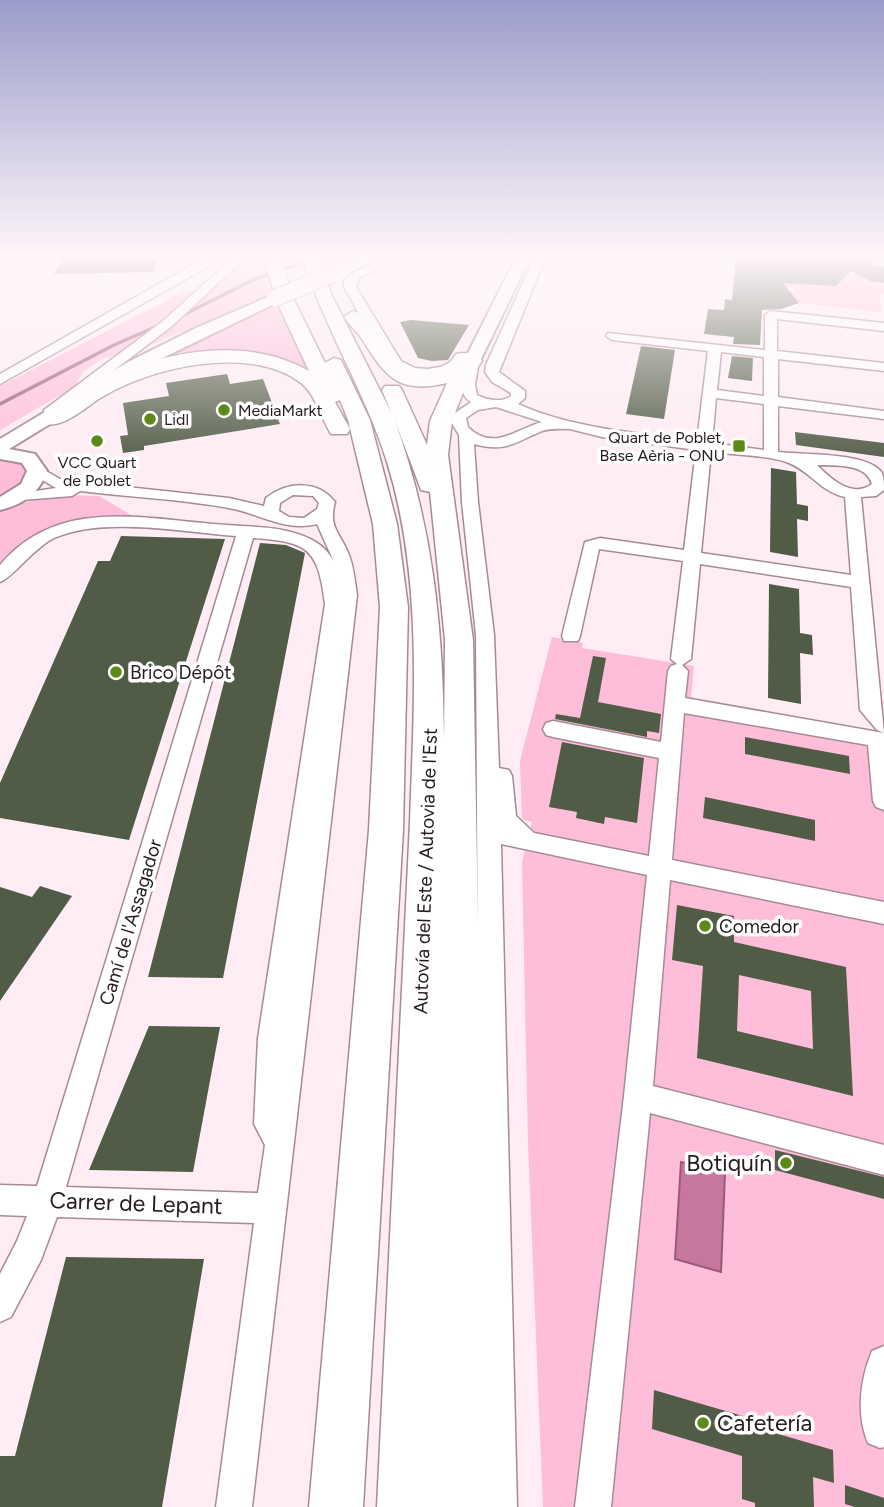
<svg xmlns="http://www.w3.org/2000/svg" width="884" height="1507" font-family="Figtree,sans-serif">
  <style>
    .green { fill: #febdd9 }
    .water { fill: #c7779d; stroke: #975b78; stroke-width: 2 }
    .lines { fill: none; stroke-linecap: round; stroke-linejoin: round }
    .stream { stroke: #975b78; stroke-width: 3.5 }
    .building { fill: #515c46; fill-rule: evenodd }
    .minor-casing { stroke: #a68a96; stroke-width: 3 }
    .major-casing { stroke: #a68a96; stroke-width: 4 }
    .highway-casing { stroke: #a68a96; stroke-width: 3 }
    .minor { fill: #fff; fill-rule: evenodd }
    .major { fill: #fff; fill-rule: evenodd }
    .highway { fill: #fff; fill-rule: evenodd }
    .major-bridge-casing { stroke: #a68a96; stroke-width: 18; stroke-linecap: butt }
    .major-bridge { stroke: #fff; stroke-width: 16 }
    .poi-dot { fill: #5d8919; stroke: #fff; stroke-width: 2.5 }
    .labels { text-anchor: middle; stroke-width: 7; stroke-linejoin: round; paint-order: stroke }
    .far-poi-label { font-size: 16px; fill: #261b20; stroke: #fff; text-anchor: start }
    .poi-label { font-size: 19px; fill: #261b20; stroke: #fff; text-anchor: start }
    .street-label { font-size: 19px; fill: #261b20; stroke: #fff }
    .near-poi-label { font-size: 23px; fill: #261b20; stroke: #fff; text-anchor: end }
    .near-street-label { font-size: 23px; fill: #261b20; stroke: #fff }
  </style>
  <rect width="100%" height="100%" fill="#ffecf4"/>
  <path class="green" d="M247,256H264L272,293L144,348L102,359L84,371L74,387L0,430V386L187,290L213,289Z
    M877,256H884V267L870,265L856,273L867,280H884V293L880,296L882,312L799,303L784,292H796L793,288L766,285Z
    M277,303L311,375L257,357L142,366Z
    M0,457L21,462L29,473L26,480L0,499Z
    M68,495L99,496L141,521L101,518L8,553L0,563V511L29,501Z
    M552,637L583,643L582,648L694,666L691,698L884,732V1507H543L528,1143L522,862L532,822L522,819L520,761Z"/>
  <path class="water" d="M681,1162L725,1173L721,1272L675,1259Z"/>
  <g class="lines">
    <path class="stream" d="M179,317L257,278L324,256
      M0,404L114,345L160,325"/>
  </g>
  <path class="building" d="M65,256H159L153,272L54,274Z
    M736,256H877L869,264L884,267V283L870,281L851,271L836,286L783,283L799,303L781,309L762,310L760,345L733,344L734,337L704,334L708,309L724,310L725,299L732,300Z
    M411,320L469,325L448,360L432,361L418,358L400,322Z
    M641,346L675,350L664,419L626,414Z
    M732,356L753,358L752,381L728,378Z
    M227,374L230,384L263,379L280,424L144,446V450L123,453L120,436L128,435L123,403L169,396L166,383Z
    M795,432L884,443V457L796,445Z
    M771,468L796,472L797,504L808,506V521L797,519L798,557L770,552Z
    M121,536L225,539L129,840L0,818V783L98,561H110Z
    M260,543L286,545L305,553L223,978L148,977Z
    M769,584L799,589L800,633L812,635L813,655L800,653L801,704L768,698Z
    M593,656L606,658L598,702L661,714L659,733L647,731V737L555,719L556,714L580,718Z
    M745,737L849,756L850,774L745,754Z
    M562,742L644,758L637,823L605,817L604,824L576,818L577,812L549,807Z
    M705,797L815,820V841L703,818Z
    M40,886L72,896L0,1001V887L32,897Z
    M677,905L734,916V942L846,967L853,1096L697,1058L703,966L672,960ZM739,975L811,991L813,1049L737,1031Z
    M149,1026L220,1027L193,1172L89,1170Z
    M775,1150L884,1177V1199L775,1170Z
    M66,1257L204,1259L162,1507H0V1456H15Z
    M654,1390L753,1419L754,1427L833,1450L834,1483L813,1477L814,1507H755V1503L742,1499V1456L652,1429Z
    M845,1485L884,1498V1507H855L845,1504Z"/>
  <g class="lines">
    <g class="minor-casing">
      <path id="minor" d="M208,256H220L204,269L0,384V374Z
        M235,256H247L171,327L54,416H44V410L163,321Z
        M390,256H405L359,278L356,287L401,361L415,368L428,369L440,367L459,358L465,362L467,358H477L479,361L475,385L477,395C487,400 502,403 511,396V393L492,382L485,372L486,365L535,256H546L499,372L525,391V398L518,404C574,429 638,433 697,441L708,351L612,340L606,336L608,333L765,350V315L771,311L884,323V331L777,319V351L884,363V371L778,359V397L884,411V419L778,406V452C803,455 869,452 882,473C884,478 884,484 884,490L876,496L861,497L884,733L877,730L860,710L851,587L700,564L691,659L682,665L688,671L685,698L884,733V810L876,807L873,801L868,745L684,713L672,860L884,902V924L670,880L653,1086L884,1145V1175L650,1113L611,1507H575L624,1096L647,875L501,844L517,1507H481L476,635L462,502L459,435L451,422L455,413L471,402C457,394 463,376 465,363C448,379 412,383 393,368C382,359 354,303 344,287V281L351,274ZM721,352L764,357V396L717,390ZM716,398L764,404V450L712,443ZM496,407L542,422C516,429 493,452 468,427L466,418L478,410ZM570,429L602,437L696,450L684,550L600,538L585,542L562,636L564,641H578L580,636L599,549L683,561L671,659L677,664L671,666L668,671L661,742L553,721L546,723L543,729L546,735L553,737L659,758L649,856L534,833L516,816L512,776L509,770L499,768L494,635L478,502L474,444C506,453 515,442 542,431C551,428 561,429 570,429ZM711,452C733,455 769,455 789,463C811,472 821,492 845,497L851,575L701,553ZM817,465C836,466 866,463 872,484C852,499 830,478 817,465Z
        M37,466L62,480L229,498L264,506L266,498C288,481 318,480 335,502C328,528 340,532 349,555C354,568 355,582 357,595L252,1507H216L254,1223L57,1217L41,1260L11,1317L0,1322V1274L17,1241L27,1216L0,1215V1185L37,1186L236,536C183,532 103,516 54,538C35,547 11,579 0,582V565C19,542 43,528 72,521C122,510 177,522 227,525C248,527 272,526 291,532C309,537 325,544 334,562L317,524C285,532 261,514 229,508C180,499 129,497 80,491L72,496L9,501L7,498L9,495L56,488L32,474L29,471L32,468ZM293,495L313,496L319,503L317,509L304,518L289,517L279,511L280,503ZM253,538C308,542 318,548 325,604L258,1038L254,1124L265,1145L258,1193L66,1187Z
        M884,1346V1447L880,1448L868,1443C856,1414 860,1380 872,1351Z"/>
    </g>
    <g class="major-casing">
      <path id="major" d="M365,256H384L348,273L343,274L336,270Z
        M517,256H531L480,361L472,366L466,364L464,361Z
        M275,294L280,295L282,298L280,301L140,369L9,449L35,454L47,471C40,493 22,505 0,510V497L21,484L27,471L22,463L0,459V439L128,362L198,327Z"/>
    </g>
    <g class="highway-casing">
      <path id="highway" d="M264,256H280L294,300L325,363L334,358L341,360L370,420L397,524L408,607L403,830L363,1507H309L369,830L380,607L373,524L348,420L340,400L335,402L350,429L347,434H331C321,418 316,395 301,383C251,344 151,367 102,397C85,407 65,428 45,424L42,419C49,409 63,403 73,397C137,356 238,330 309,371L276,300Z
        M302,256H318L332,296L391,412L382,390L385,386H399L402,390L427,445L430,421L447,383C398,395 385,376 362,339C357,331 349,325 344,317L353,311C376,317 389,358 410,373C431,379 445,371 456,354C465,352 477,353 482,361L468,380L452,421L448,455L473,640L483,1207L482,1507H377L410,822C414,704 423,577 387,462C365,391 324,328 302,256ZM394,418L421,490L430,492L445,640L444,740C443,627 433,525 394,418Z"/>
    </g>
    <use href="#minor" class="minor"/>
    <use href="#major" class="major"/>
    <use href="#highway" class="highway"/>
    <g class="major-bridge-casing">
      <path id="major-bridge" d="M275,298L343,270"/>
    </g>
    <use href="#major-bridge" class="major-bridge"/>
  </g>
  <linearGradient id="sky" x2="0" y2="1"><stop stop-color="#9b9cca"/><stop offset="0.55" stop-color="#fff6fa"/><stop offset="1" stop-color="#fff6fa" stop-opacity="0"/></linearGradient>
  <rect width="884" height="467" fill="url(#sky)"/>
  <g class="poi-dot">
    <circle cx="224" cy="410" r="7"/>
    <circle cx="150" cy="419" r="7"/>
    <circle cx="97" cy="441" r="7"/>
    <rect x="732" y="439" width="14" height="14" rx="3.5"/>
    <circle cx="116" cy="672" r="7"/>
    <circle cx="705" cy="926" r="7"/>
    <circle cx="786" cy="1163" r="7"/>
    <circle cx="703" cy="1423" r="7"/>
  </g>
  <g class="labels">
    <g class="far-poi-label">
      <text x="238" y="416">MediaMarkt</text>
      <text x="164" y="425">Lidl</text>
      <text x="725" y="443" text-anchor="end">Quart de Poblet,<tspan x="725" dy="18">Base Aèria - ONU</tspan></text>
      <text x="97" y="468" text-anchor="middle">VCC Quart<tspan x="97" dy="18">de Poblet</tspan></text>
    </g>
    <g class="poi-label">
      <text x="130" y="679">Brico Dépôt</text>
      <text x="719" y="933">Comedor</text>
    </g>
    <g class="street-label">
      <text transform="translate(425 871) rotate(-88)" y="7">Autovía del Este / Autovia de l'Est</text>
      <text transform="translate(130 922) rotate(-73)" y="7">Camí de l'Assagador</text>
    </g>
    <g class="near-poi-label">
      <text x="772" y="1171">Botiquín</text>
      <text x="717" y="1431" text-anchor="start">Cafetería</text>
    </g>
    <g class="near-street-label">
      <text transform="translate(136 1203) rotate(2)" y="8">Carrer de Lepant</text>
    </g>
  </g>
</svg>
